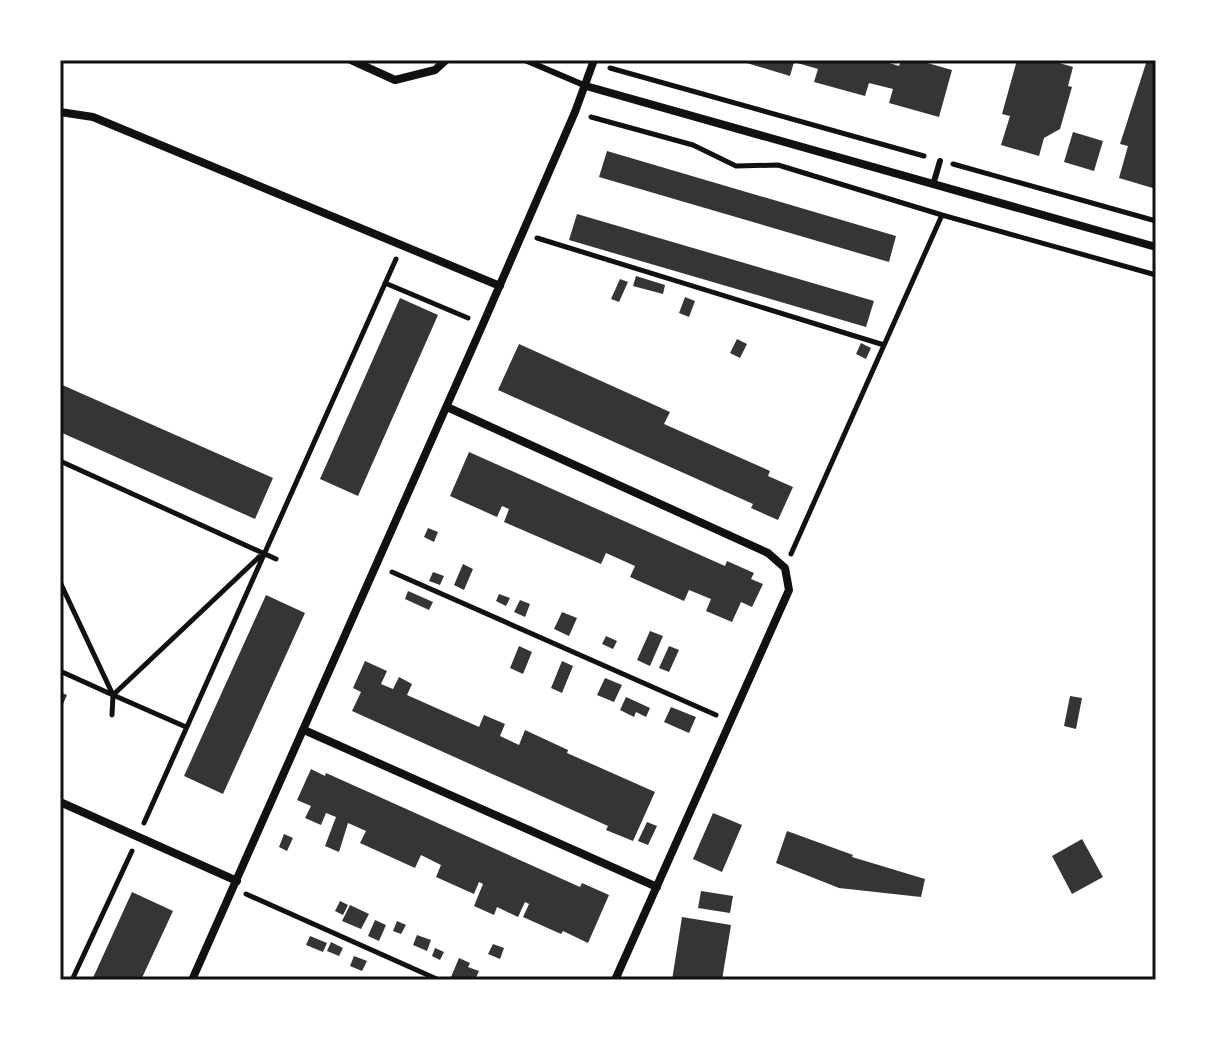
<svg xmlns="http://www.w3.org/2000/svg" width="1216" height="1040" font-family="'Public Sans',sans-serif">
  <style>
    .building { fill: #353535 }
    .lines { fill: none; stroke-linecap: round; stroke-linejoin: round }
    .path { stroke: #111; stroke-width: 5 }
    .service { stroke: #111; stroke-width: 6 }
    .minor { stroke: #111; stroke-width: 8 }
    .neatline { fill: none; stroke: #111; stroke-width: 3 }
  </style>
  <rect width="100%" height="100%" fill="#fff"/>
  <path class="building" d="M737,60H880L899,66L901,60H917L952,70L939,117L889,103L893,89L869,83L865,96L814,82L818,69L794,62L790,76Z
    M1017,60H1049L1073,67L1068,86L1072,87L1060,129L1044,138L1039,156L1001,145L1010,116L1002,114Z
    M1147,60L1156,62V189L1119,178L1128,146L1120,144Z
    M1073,132L1103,141L1094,171L1064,162Z
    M607,151L896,236L889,262L599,177Z
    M577,214L874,301L866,327L569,240Z
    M636,276L665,285L663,294L633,286Z
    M620,279L628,282L619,302L611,299Z
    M685,297L695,301L689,317L679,313Z
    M400,298L438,315L358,496L320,479Z
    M737,339L747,344L740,358L730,353Z
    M861,343L871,348L866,359L856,354Z
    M519,344L670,412L664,424L770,471L768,476L793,487L778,520L751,508L753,504L498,390Z
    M60,384L273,478L255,519L60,432Z
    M469,452L725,566L727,561L754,573L751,579L763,584L752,607L741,602L732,622L706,611L711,599L689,590L684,601L630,577L635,566L606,553L601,564L504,522L509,509L502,506L497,517L450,496Z
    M428,528L438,532L434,542L424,537Z
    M463,564L473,569L464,590L454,585Z
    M433,572L444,576L440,585L429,581Z
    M408,591L433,602L429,610L405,599Z
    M499,594L510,598L506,606L496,601Z
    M266,595L305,613L223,794L184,776Z
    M520,600L530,604L525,617L514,612Z
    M562,612L577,618L569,636L554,629Z
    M650,631L663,636L650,666L637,660Z
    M606,636L617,641L613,649L602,644Z
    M519,646L532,652L523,674L510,668Z
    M669,646L679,650L669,672L659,668Z
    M365,661L387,671L381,684L393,689L399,677L412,684L407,695L479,727L484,715L505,724L500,736L519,745L525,730L568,750L567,753L655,792L633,841L606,830L608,826L352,711L361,692L353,688Z
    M562,661L573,666L562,693L551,688Z
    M605,678L622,685L614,702L597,695Z
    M60,692L67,695L60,711Z
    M1070,696L1082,698L1076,729L1064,726Z
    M626,697L650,708L646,717L636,712L634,717L620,710Z
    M671,707L696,717L689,733L664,722Z
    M311,769L325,776L326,773L580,887L582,883L609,895L588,943L563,931L561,934L523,917L529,904L525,902L518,917L497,907L494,915L474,906L483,884L479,882L474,894L436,877L441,865L421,855L415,868L360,843L366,831L348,823L339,852L325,846L336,817L326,813L321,825L305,818L311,806L297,800Z
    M713,813L742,825L722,872L693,859Z
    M647,822L657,826L648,845L638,841Z
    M787,831L853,855L852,857L925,879L921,897L839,888L776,863Z
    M284,834L293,838L287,851L279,847Z
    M1082,839L1103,877L1072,894L1052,856Z
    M701,891L733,896L730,913L698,908Z
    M132,892L173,911L141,980H92Z
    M340,901L348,905L343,915L335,911Z
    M350,905L369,914L361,929L342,921Z
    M682,917L731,925L722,980H672Z
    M375,920L386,925L379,941L368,936Z
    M397,921L406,925L401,934L393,931Z
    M417,935L431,940L427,951L413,945Z
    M310,936L327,943L323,952L306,945Z
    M331,942L343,948L339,956L327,951Z
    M493,944L504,948L500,959L488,954Z
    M435,948L444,952L440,960L432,956Z
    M354,956L367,961L362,971L350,966Z
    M459,958L470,963L468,967L479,971L475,980H457L451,977Z"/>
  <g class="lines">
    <path class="path" d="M610,68L924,156
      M591,117L693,145L736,166L778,165L942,215L1156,275
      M953,164L1156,221
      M537,238L884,345
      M385,283L468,318
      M60,461L276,559
      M791,554L942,215
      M392,572L716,715
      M60,582L113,695L186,727
      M60,671L113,695L112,715
      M113,695L259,557
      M144,823L396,259
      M246,894L439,980
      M72,980L132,851"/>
    <path class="service" d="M525,60L586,86
      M933,185L940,161"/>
    <path class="minor" d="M351,60L395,80L435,70L446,60
      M586,86L1156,247
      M60,112L93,117L500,286
      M447,407L768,553L785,568L789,590L615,980
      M304,730L657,887
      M60,802L237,881
      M192,980L483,324L575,112L594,60"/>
  </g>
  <rect width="1216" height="1040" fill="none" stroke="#ffffff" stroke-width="124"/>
  <rect x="62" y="62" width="1092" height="916" class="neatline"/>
</svg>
